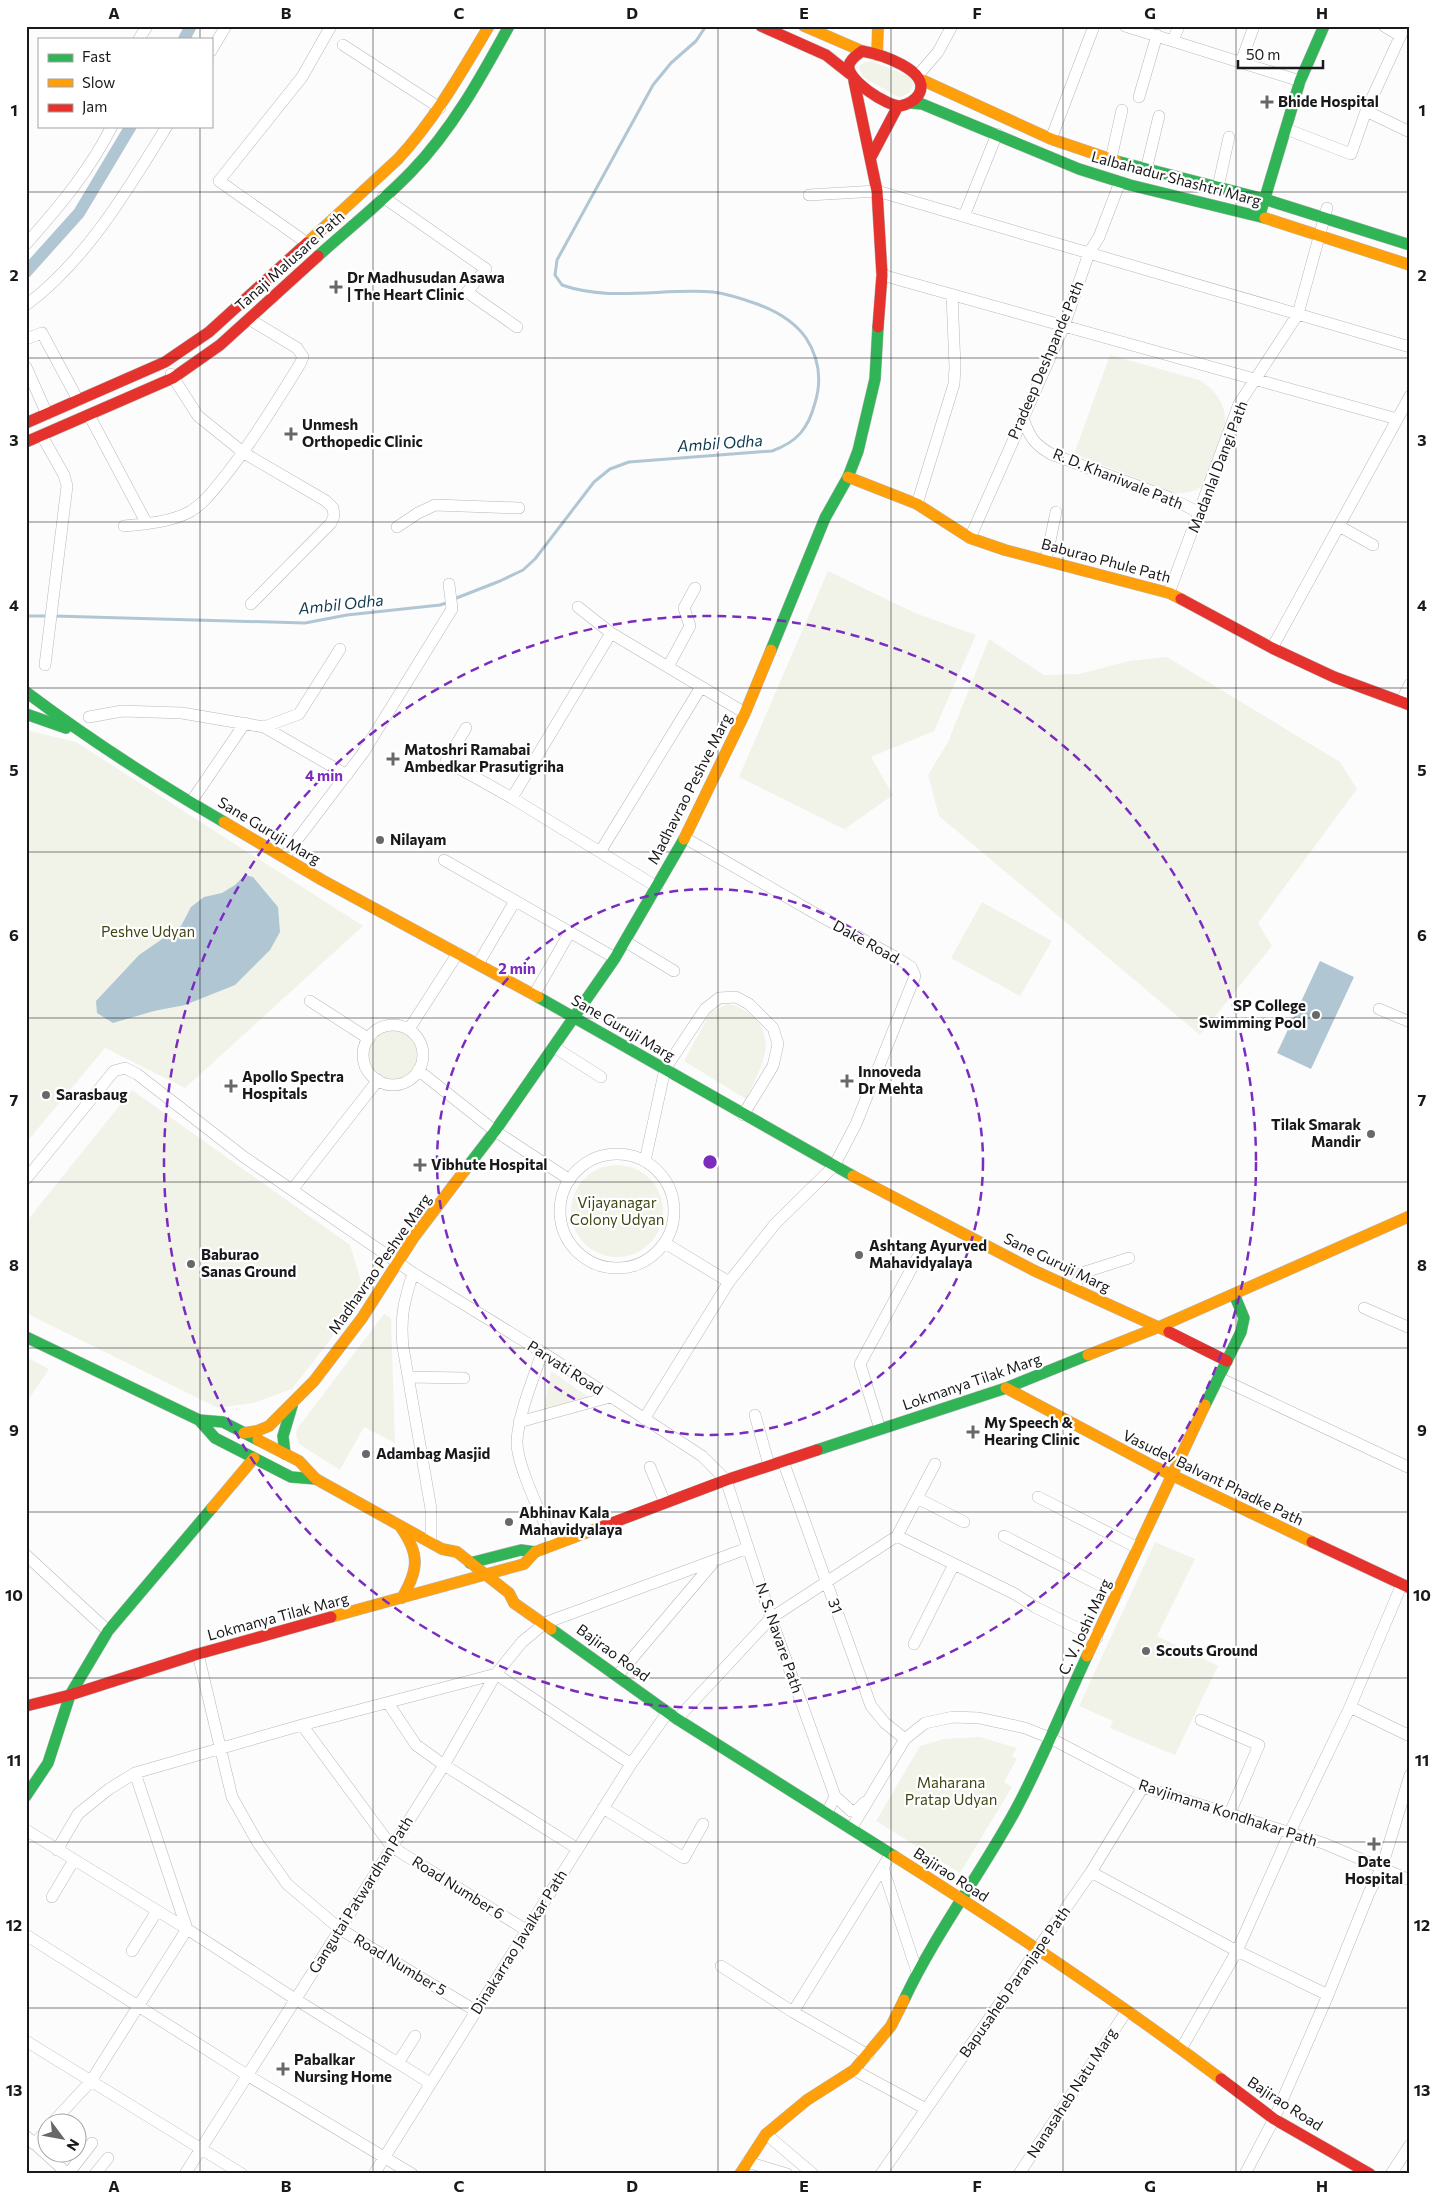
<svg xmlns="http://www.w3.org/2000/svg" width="1436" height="2200" font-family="Commissioner,sans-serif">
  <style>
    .green { fill: #f1f3e9 }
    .water { fill: #b0c6d3 }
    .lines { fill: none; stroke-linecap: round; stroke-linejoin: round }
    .stream { stroke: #b0c6d3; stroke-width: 3 }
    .canal { stroke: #b0c6d3; stroke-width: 12 }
    .street-casing { stroke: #b8b8ba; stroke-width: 12 }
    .fast-casing { stroke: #b8b8ba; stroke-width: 12 }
    .slow-casing { stroke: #b8b8ba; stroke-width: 12 }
    .jam-casing { stroke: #b8b8ba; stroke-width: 12 }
    .street { stroke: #fff; stroke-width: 11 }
    .fast { stroke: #30b455; stroke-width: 11 }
    .slow { stroke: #ff9f0a; stroke-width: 11 }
    .jam { stroke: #e5322d; stroke-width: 11 }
    .grid { fill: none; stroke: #19181b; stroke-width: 1; stroke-opacity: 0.55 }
    .ring { fill: none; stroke: #7b2cbf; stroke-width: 2.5; stroke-dasharray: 9 6 }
    .poi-dot { fill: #68686a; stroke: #fff; stroke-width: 2 }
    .labels { text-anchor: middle; stroke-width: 4.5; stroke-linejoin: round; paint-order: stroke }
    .poi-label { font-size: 15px; font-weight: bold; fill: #19181b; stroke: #fff; text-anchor: start }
    .street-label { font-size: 15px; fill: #19181b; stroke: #fff }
    .park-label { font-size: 15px; fill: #3f4613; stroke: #fff }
    .water-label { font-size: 16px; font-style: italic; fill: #0f3a4f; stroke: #fff }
    .centre { fill: #7b2cbf; stroke: #fff; stroke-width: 2.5 }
    .ring-label { font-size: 15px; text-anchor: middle; font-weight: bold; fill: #7b2cbf; stroke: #fff; stroke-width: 4.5; stroke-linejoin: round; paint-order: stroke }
    .neatline { fill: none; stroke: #19181b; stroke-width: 2 }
    .grid-label { font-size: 16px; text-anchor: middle; font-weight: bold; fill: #19181b }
  </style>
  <rect width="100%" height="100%" fill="#fcfcfd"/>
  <path class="green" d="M871,61L909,76L913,83L910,92L901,97L896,96L863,77L859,66L865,62Z
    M1110,355L1199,380C1212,387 1224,401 1225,416C1227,431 1213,474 1203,485C1195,493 1185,493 1174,493L1074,454Z
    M828,571L915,613L976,635L934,731L871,757L893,795L846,828L848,831L739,777Z
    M989,639L1044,675L1079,674L1129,661L1167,657L1340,762L1357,789L1258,923L1272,946L1200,1035L939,816L928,775L948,742Z
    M26,730L76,742L363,926L185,1088L105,1048L26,1143Z
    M982,902L1052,941L1020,996L951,958Z
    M727,1004C738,1005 746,1010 754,1018C779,1043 758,1072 746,1099L684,1061L710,1013Z
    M369 1055a24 24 0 1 1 48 0a24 24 0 1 1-48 0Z
    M132,1090L350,1245L362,1284L330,1340L292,1389L253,1403L218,1408L26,1313V1222Z
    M571 1211a46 46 0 1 1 92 0a46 46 0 1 1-92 0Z
    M384,1314L391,1318L395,1443L364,1427L340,1470L299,1444L296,1435L297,1429Z
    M26,1357L49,1369L26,1403Z
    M551,1371L590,1398L543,1416Z
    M1155,1542L1195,1559L1157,1636L1218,1666L1175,1755L1110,1728L1113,1721L1079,1706Z
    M980,1737L1017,1748L1012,1756L1017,1759L1004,1782L1012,1787L960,1873L876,1821L920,1746L944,1739Z"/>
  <path class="water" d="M245,875L253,877L278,907L280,932L270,950L235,985L185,1005L154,1011L113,1023L97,1013L96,1001L139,955L181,926L191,907L204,897L222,893L235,885Z
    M1320,961L1354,977L1311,1069L1277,1053Z"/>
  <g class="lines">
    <path class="stream" d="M454,599L500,581L523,570L535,559L594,482L610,469L629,462L772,451C797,442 808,429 815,403C822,380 819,358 806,338C794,321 776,311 757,304C743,299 728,294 713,292C663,288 610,302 562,285L555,275L557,260L653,85L671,63L696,41L706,26
      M26,616H48
      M54,616L305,623L347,615L440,605L449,602"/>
    <path class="canal" d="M184,39L191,26
      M26,272L79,213L131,126"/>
    <g class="street-casing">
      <path id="street" d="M1125,26L1300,81
        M1384,26L1399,35
        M139,39L147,26
        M1173,40L1179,26
        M343,45L440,108
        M211,51L226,26
        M1241,62L1254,26
        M919,74L938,52L952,26
        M1139,97L1157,35
        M1366,111L1410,132
        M1286,129L1351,154L1366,111L1405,26
        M1051,139L1094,26
        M1111,159L1122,110
        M1146,170L1159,116
        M1218,187L1229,137
        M809,195L877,191L1410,347
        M383,197L486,269L467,292L517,327
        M964,216L997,134
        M307,243L219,181L302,77L331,26
        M26,244C59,207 90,170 112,126
        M882,275L1397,419
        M26,305C85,262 129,188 167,126
        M26,339L42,333L78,400
        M26,367L47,414
        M171,374L198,416L244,453L326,501L333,508L334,516L331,523L251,604
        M89,415L147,524
        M1023,418C1030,438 1034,444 1051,454L1170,498L1200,513
        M42,436L64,475L67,486L45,665
        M917,504L954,384L955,367L952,295
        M124,526C146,524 172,522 191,511C204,503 212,492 221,481C251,444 275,404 300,364L303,357L297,348L249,319
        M1339,526L1373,545
        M397,527L418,513L435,505L519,508
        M970,538L1064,326L1089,253L1099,237L1120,182
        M1046,560L1056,512
        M1169,593L1239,404L1298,314L1327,208
        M578,607L611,633L745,713
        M1272,648L1410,396
        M668,667L690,626L684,608L695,588
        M1401,702L1410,684
        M89,717L122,711L182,713L264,727L347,775
        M264,727L299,714L340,649
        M466,728L446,761L512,798L657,887
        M512,798L611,633
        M191,802L245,723
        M600,852L701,687
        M284,857L363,753L452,609L449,584
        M444,860L615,958
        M626,942L674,971
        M478,964L515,901
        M534,995L570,932
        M310,1001L369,1039
        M1379,1009L1410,1022
        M363 1055a30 30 0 1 1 60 0a30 30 0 1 1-60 0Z
        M409,1029L458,953
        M554,1047L601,1077
        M418,1070L495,1131L570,1180
        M560 1211a57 57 0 1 1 114 0a57 57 0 1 1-114 0Z
        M645,1161L665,1069L705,1009L719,998L736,997L749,1004L773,1028L778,1044L773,1066L743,1115
        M26,1179L114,1071L125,1068L137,1074L244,1157L292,1190L413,1273L542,1352L702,1456L726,1480L771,1618L835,1796L827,1813
        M292,1190L378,1080
        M665,1243L729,1282
        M413,1273C404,1301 400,1317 403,1347L431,1509V1542
        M1074,1288L1082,1273L1129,1258
        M1364,1308L1410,1328
        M542,1352C533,1381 519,1411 517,1441C516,1465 544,1520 554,1545
        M408,1377L464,1378
        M1219,1378L1410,1468
        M755,1415L769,1465
        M644,1419L729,1282L775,1224L834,1166L856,1124L915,976L911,967L897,958L811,911L685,838
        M519,1422L610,1397
        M880,1429L860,1364L921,1251
        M783,1461L871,1706L885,1723L905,1739
        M650,1467L665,1503
        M1038,1497L1138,1548
        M917,1498L964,1522
        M897,1536L1015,1594L1035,1607L1097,1638
        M1004,1536L1117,1594
        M26,1555L108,1631
        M914,1644L954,1564
        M198,1654L232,1797L258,1843L287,1884L340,1929L476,2011
        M618,1675L713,1563
        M388,1703L416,1745L444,1765L578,1849
        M1350,1707L1410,1736
        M677,1719L771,1618L897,1536L935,1464
        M1201,1720L1259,1745L1230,1813
        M302,1725L392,1847L526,1930
        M835,1796L851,1811L858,1809L865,1802
        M603,1808L684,1858L703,1824
        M851,1829L905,1739L925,1723L953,1717L979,1718L1025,1728L1050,1738L1143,1787L1323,1843L1410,1880
        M26,1830L187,1929L295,1999L430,2083
        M57,1850L78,1814L109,1789L135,1773L302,1725L496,1674L631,1764
        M883,1868L917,1972
        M1091,1872L1237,1951L1328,1995
        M52,1897L74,1860
        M26,1935L247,2075L412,2174
        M132,1951L157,1911
        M721,1966L793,2012L868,2055
        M793,2012L891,1854
        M26,2041L242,2174
        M1181,2049L1237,1951L1290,1832L1350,1707L1402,1584
        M398,2063L415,2036
        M854,2070L926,2109
        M53,2122L91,2081L187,1929L135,1773
        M766,2134L813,2174
        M26,2136L68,2174
        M34,2144L48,2129
        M747,2162L787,2174
        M68,2174L92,2143
        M95,2174L108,2158
        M185,2174L444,1765L496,1674L522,1642L545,1623L748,1548
        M374,2174L631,1764L668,1712
        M881,2174L1091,1872L1143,1787
        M1019,2174L1126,2012
        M1245,2174L1274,2119L1328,1995L1369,1893L1382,1867L1410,1775
        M1391,2174L1410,2145"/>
    </g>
    <g class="fast-casing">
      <path id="fast" d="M911,103L922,104L1079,169L1130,185L1265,218
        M1116,161L1264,199L1410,245
        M1261,211L1300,81L1324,26
        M318,256C349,228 382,202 411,172C452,130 481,77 509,26
        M771,650L825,518L848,477L858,451L875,379L878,327
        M26,692C90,740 155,782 224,822
        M26,714L66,728
        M538,997L853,1176
        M465,1170L495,1131L615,958L684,839
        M26,1337L199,1420L223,1422L258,1440
        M1205,1405L1241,1332L1244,1318L1234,1294
        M199,1420L215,1438L291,1477L316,1479
        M817,1450L1006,1388L1088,1355
        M285,1454L283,1436L292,1406
        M470,1563L521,1550L535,1552
        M551,1629L677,1719L894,1856
        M26,1796L48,1763L70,1695L108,1631L212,1508
        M904,2000C935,1934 980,1875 1015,1811C1042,1761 1063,1707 1087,1656"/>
    </g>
    <g class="slow-casing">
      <path id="slow" d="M804,26L862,51
        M877,55L878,26
        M922,80L1051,139L1116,161
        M1265,218L1410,265
        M307,243L398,159C435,119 461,73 489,26
        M848,477L917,504L970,538L1005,550L1169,593L1181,599
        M224,822L322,880L538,997
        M684,839L745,713L771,650
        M853,1176L1035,1271L1169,1332
        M1088,1355L1159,1327L1410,1216
        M1006,1388L1155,1467L1312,1542
        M244,1433L257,1431L269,1426L314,1381L362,1318L414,1237L465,1170
        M258,1440L299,1461L316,1479L442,1549L457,1552L509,1593L514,1603L551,1629
        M212,1508L254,1458
        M400,1526C420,1554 419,1569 402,1598
        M331,1617L524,1564L535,1552L604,1526
        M1087,1656L1205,1405
        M894,1856C1005,1926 1116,2000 1221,2079
        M740,2174L766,2134L807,2100L854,2070L891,2026L904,2000"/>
    </g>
    <g class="jam-casing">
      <path id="jam" d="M761,26L826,55L850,74
        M862,51C879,54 932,70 919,94C916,100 907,105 900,106C887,106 846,80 849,65C851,58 857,55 862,51Z
        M854,81L877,191L882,275L878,327
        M871,157L898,106
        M26,423L165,362L209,332L307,243
        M26,442L173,378L220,345L318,256
        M1181,599L1272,648L1334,677L1410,705
        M1169,1332L1227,1361
        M604,1526L726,1480L817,1450
        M1312,1542L1410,1588
        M26,1706L70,1695L198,1654L331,1617
        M1221,2079L1274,2119L1370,2174"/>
    </g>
    <use href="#street" class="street"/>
    <use href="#fast" class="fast"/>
    <use href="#slow" class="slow"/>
    <use href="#jam" class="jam"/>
  </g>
  <path class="grid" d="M200,26V39M373,26V2174M545,26V2174M718,26V2174M891,26V2174M1063,26V2174M1236,26V2174M200,126V2174M26,192H1410M26,358H1410M26,522H1410M26,688H1410M26,852H1410M26,1018H1410M26,1182H1410M26,1348H1410M26,1512H1410M26,1678H1410M26,1842H1410M26,2008H1410"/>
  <g class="ring">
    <circle cx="710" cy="1162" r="273"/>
    <circle cx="710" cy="1162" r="546"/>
  </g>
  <g class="poi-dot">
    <path d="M1264.5 94.5h5v5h5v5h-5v5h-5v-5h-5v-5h5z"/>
    <path d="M333.5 279.5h5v5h5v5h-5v5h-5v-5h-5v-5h5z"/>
    <path d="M288.5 426.5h5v5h5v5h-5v5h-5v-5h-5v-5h5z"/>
    <path d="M390.5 751.5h5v5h5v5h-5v5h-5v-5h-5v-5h5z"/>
    <circle cx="380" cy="840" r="5"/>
    <circle cx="1316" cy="1015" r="5"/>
    <path d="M844.5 1073.5h5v5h5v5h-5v5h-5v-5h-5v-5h5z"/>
    <path d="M228.5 1078.5h5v5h5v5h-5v5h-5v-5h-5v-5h5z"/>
    <circle cx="46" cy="1095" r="5"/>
    <circle cx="1371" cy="1134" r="5"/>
    <path d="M417.5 1157.5h5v5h5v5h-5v5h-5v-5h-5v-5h5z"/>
    <circle cx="859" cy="1255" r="5"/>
    <circle cx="191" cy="1264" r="5"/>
    <path d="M970.5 1424.5h5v5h5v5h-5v5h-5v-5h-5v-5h5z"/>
    <circle cx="366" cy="1454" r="5"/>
    <circle cx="509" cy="1522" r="5"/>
    <circle cx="1146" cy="1651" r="5"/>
    <path d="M1371.5 1836.5h5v5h5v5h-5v5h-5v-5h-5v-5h5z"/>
    <path d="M280.5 2061.5h5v5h5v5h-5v5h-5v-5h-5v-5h5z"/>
  </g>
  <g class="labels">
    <g class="poi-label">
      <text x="1278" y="107">Bhide Hospital</text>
      <text x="347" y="283">Dr Madhusudan Asawa<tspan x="347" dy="17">| The Heart Clinic</tspan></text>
      <text x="302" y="430">Unmesh<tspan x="302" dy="17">Orthopedic Clinic</tspan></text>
      <text x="404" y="755">Matoshri Ramabai<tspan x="404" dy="17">Ambedkar Prasutigriha</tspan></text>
      <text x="390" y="845">Nilayam</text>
      <text x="1306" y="1011" text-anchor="end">SP College<tspan x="1306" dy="17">Swimming Pool</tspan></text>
      <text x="858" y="1077">Innoveda<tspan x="858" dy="17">Dr Mehta</tspan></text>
      <text x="242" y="1082">Apollo Spectra<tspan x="242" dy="17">Hospitals</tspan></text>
      <text x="56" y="1100">Sarasbaug</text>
      <text x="1361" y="1130" text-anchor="end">Tilak Smarak<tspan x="1361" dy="17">Mandir</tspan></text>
      <text x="431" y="1170">Vibhute Hospital</text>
      <text x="869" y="1251">Ashtang Ayurved<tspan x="869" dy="17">Mahavidyalaya</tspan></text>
      <text x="201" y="1260">Baburao<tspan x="201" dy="17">Sanas Ground</tspan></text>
      <text x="984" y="1428">My Speech &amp;<tspan x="984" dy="17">Hearing Clinic</tspan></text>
      <text x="376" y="1459">Adambag Masjid</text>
      <text x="519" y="1518">Abhinav Kala<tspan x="519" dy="17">Mahavidyalaya</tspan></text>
      <text x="1156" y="1656">Scouts Ground</text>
      <text x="1374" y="1867" text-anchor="middle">Date<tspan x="1374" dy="17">Hospital</tspan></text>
      <text x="294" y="2065">Pabalkar<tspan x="294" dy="17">Nursing Home</tspan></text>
    </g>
    <g class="street-label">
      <text transform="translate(1176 179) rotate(15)" y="5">Lalbahadur Shashtri Marg</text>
      <text transform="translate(290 261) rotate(-42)" y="5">Tanaji Malusare Path</text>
      <text transform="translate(1046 360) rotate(-67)" y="5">Pradeep Deshpande Path</text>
      <text transform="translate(1218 467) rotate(-69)" y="5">Madanlal Dangi Path</text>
      <text transform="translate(1118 479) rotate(22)" y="5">R. D. Khaniwale Path</text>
      <text transform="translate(1106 561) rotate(15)" y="5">Baburao Phule Path</text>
      <text transform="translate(690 789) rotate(-63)" y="5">Madhavrao Peshve Marg</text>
      <text transform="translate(269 831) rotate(31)" y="5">Sane Guruji Marg</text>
      <text transform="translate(866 942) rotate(29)" y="5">Dake Road</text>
      <text transform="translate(623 1028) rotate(30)" y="5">Sane Guruji Marg</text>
      <text transform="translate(1057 1263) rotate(26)" y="5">Sane Guruji Marg</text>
      <text transform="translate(380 1264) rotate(-55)" y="5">Madhavrao Peshve Marg</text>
      <text transform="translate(565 1368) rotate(33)" y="5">Parvati Road</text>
      <text transform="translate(972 1382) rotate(-19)" y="5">Lokmanya Tilak Marg</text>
      <text transform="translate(1213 1478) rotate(26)" y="5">Vasudev Balvant Phadke Path</text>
      <text transform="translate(835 1606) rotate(70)" y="5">31</text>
      <text transform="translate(278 1617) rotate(-15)" y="5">Lokmanya Tilak Marg</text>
      <text transform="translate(1085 1627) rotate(-65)" y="5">C. V. Joshi Marg</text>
      <text transform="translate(779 1638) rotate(71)" y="5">N. S. Navare Path</text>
      <text transform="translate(613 1653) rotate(36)" y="5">Bajirao Road</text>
      <text transform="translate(1228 1813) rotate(18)" y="5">Ravjimama Kondhakar Path</text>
      <text transform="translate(951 1875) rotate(33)" y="5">Bajirao Road</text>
      <text transform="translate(458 1888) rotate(32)" y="5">Road Number 6</text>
      <text transform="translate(361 1895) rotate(-58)" y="5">Gangutai Patwardhan Path</text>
      <text transform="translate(519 1942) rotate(-58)" y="5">Dinakarrao Javalkar Path</text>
      <text transform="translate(400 1965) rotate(31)" y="5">Road Number 5</text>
      <text transform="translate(1015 1982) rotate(-55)" y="5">Bapusaheb Paranjape Path</text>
      <text transform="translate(1072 2093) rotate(-57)" y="5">Nanasaheb Natu Marg</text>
      <text transform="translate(1285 2104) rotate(33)" y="5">Bajirao Road</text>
    </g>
    <g class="park-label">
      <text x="148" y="937">Peshve Udyan</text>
      <text x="617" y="1208">Vijayanagar<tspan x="617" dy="17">Colony Udyan</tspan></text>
      <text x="951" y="1788">Maharana<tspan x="951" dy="17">Pratap Udyan</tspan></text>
    </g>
    <g class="water-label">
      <text transform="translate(720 443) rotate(-4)" y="6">Ambil Odha</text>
      <text transform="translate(341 604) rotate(-6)" y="6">Ambil Odha</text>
    </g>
  </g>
  <circle cx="710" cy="1162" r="8" class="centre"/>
  <g class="ring-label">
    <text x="324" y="781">4 min</text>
    <text x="517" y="974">2 min</text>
  </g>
  <rect width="1436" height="2200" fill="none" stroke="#ffffff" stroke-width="55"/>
  <rect x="38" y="38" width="175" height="90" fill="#ffffff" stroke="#a3a3a4"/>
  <rect x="48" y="54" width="25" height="8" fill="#30b455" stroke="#a3a3a4"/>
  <text x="82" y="62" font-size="15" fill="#19181b">Fast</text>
  <rect x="48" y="79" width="25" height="8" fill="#ff9f0a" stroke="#a3a3a4"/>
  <text x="82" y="88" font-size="15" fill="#19181b">Slow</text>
  <rect x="48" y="104" width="25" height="8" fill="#e5322d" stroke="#a3a3a4"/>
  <text x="82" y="112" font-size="15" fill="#19181b">Jam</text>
  <g transform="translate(62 2138) rotate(122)"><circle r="24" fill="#ffffff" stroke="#a3a3a4"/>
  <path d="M0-4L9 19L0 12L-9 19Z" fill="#68686a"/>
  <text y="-8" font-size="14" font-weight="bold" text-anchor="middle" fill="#19181b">N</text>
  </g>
  <path d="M1238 60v8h85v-8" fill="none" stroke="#19181b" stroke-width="2.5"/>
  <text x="1246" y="60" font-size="15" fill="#19181b" stroke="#ffffff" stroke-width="4" paint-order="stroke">50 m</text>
  <rect x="28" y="28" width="1380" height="2144" class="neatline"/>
  <g class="grid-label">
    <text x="114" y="19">A</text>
    <text x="286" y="19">B</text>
    <text x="459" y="19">C</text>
    <text x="632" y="19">D</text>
    <text x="804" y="19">E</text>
    <text x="977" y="19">F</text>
    <text x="1150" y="19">G</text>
    <text x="1322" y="19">H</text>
    <text x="14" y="116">1</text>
    <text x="1422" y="116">1</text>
    <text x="14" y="281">2</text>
    <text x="1422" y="281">2</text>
    <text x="14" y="446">3</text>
    <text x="1422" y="446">3</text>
    <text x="14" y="611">4</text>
    <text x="1422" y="611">4</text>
    <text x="14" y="776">5</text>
    <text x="1422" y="776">5</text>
    <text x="14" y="941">6</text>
    <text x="1422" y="941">6</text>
    <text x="14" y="1106">7</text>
    <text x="1422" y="1106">7</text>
    <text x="14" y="1271">8</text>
    <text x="1422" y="1271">8</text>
    <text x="14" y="1436">9</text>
    <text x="1422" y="1436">9</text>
    <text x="14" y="1601">10</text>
    <text x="1422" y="1601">10</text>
    <text x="14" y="1766">11</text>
    <text x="1422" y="1766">11</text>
    <text x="14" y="1931">12</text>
    <text x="1422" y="1931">12</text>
    <text x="14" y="2096">13</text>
    <text x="1422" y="2096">13</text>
    <text x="114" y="2192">A</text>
    <text x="286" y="2192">B</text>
    <text x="459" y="2192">C</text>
    <text x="632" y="2192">D</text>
    <text x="804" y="2192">E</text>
    <text x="977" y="2192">F</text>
    <text x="1150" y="2192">G</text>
    <text x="1322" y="2192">H</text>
  </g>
</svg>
